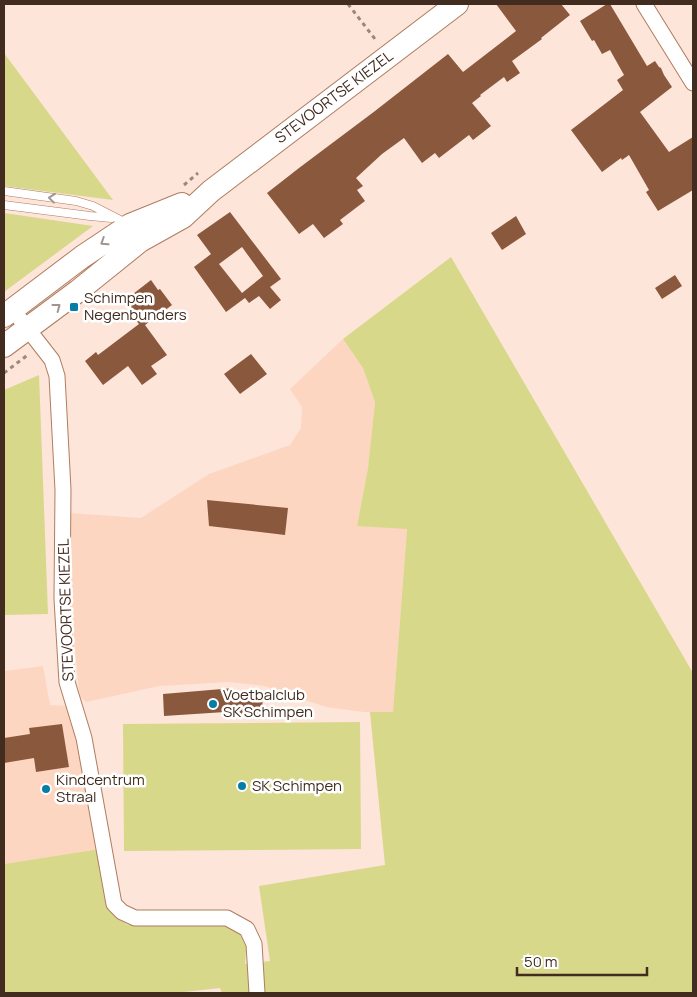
<svg xmlns="http://www.w3.org/2000/svg" width="697" height="997" font-family="Manrope,sans-serif">
  <style>
    .built { fill: #fdd6c1 }
    .green { fill: #d7d88a }
    .building { fill: #8a583d; fill-rule: evenodd }
    .lines { fill: none; stroke-linecap: round; stroke-linejoin: round }
    .service-casing { stroke: #b07c5f; stroke-width: 9 }
    .minor-casing { stroke: #b07c5f; stroke-width: 17 }
    .secondary-casing { stroke: #b07c5f; stroke-width: 24 }
    .path { stroke: #9d867a; stroke-width: 3; stroke-dasharray: 4 4; stroke-linecap: butt }
    .service { stroke: #fff; stroke-width: 8 }
    .minor { stroke: #fff; stroke-width: 15 }
    .secondary { stroke: #fff; stroke-width: 22 }
    .oneway { stroke: #a09690 }
    .poi-dot { fill: #057ea5; stroke: #fff; stroke-width: 2 }
    .labels { text-anchor: middle; stroke-width: 5; stroke-linejoin: round; paint-order: stroke }
    .street-label { font-size: 15px; fill: #422c20; stroke: #fff }
    .poi-label { font-size: 15px; fill: #422c20; stroke: #fff; text-anchor: start }
  </style>
  <rect width="100%" height="100%" fill="#fde5d9"/>
  <path class="built" d="M343,339L363,368L375,402L368,468L357,525L407,528L393,713L364,712L326,707L265,686L229,682L159,686L86,702L81,697L79,691L71,607L70,513L141,518L209,474L290,445L301,428L302,407L290,389Z
    M4,666L5,671L43,666L50,705L66,706L77,729L100,849L4,864Z"/>
  <path class="green" d="M4,53L113,200L4,186Z
    M4,213L93,226L4,292Z
    M451,257L693,673V993H222L220,988L175,993H4V864L100,849L110,910L118,919L128,925L215,923C228,926 237,930 247,938L245,964L270,961L259,886L385,865L370,712H393L407,529L357,526L368,468L375,402L363,368L343,339Z
    M39,375L48,614L4,615V390Z
    M360,722L361,849L124,851L123,724Z"/>
  <path class="building" d="M496,4H561L570,15L541,38L542,39L512,61L520,73L507,82L504,77L480,95L481,96L472,103L491,126L473,140L469,135L439,158L435,153L422,163L404,138L382,154L356,178L363,186L357,190L365,201L340,220L343,224L324,238L313,224L299,234L267,193L299,168L375,111L448,54L463,72L516,31Z
    M607,4H610L647,66L655,61L659,67L661,68L664,75L672,87L640,112L669,152L693,137V190L658,211L646,192L649,190L629,155L622,160L621,158L602,172L571,130L623,90L617,80L624,75L610,50L602,54L594,40L592,41L580,21Z
    M230,212L281,279L270,287L281,300L270,309L259,296L249,303L245,298L226,312L194,267L211,254L197,235ZM242,247L263,276L242,293L219,264Z
    M516,216L526,234L502,250L491,233Z
    M675,275L682,286L662,299L655,288Z
    M151,280L158,290L160,289L172,305L145,325L167,355L151,366L157,374L142,385L128,366L103,385L85,361L96,352L98,355L139,324L130,312L131,310L124,301Z
    M251,354L267,374L240,394L224,374Z
    M207,500L288,508L285,535L209,526Z
    M234,688L235,697L262,695L263,713L225,716V712L164,716L163,694Z
    M62,724L69,767L36,772L34,758L4,763V738L30,734L29,728Z"/>
  <g class="lines">
    <g class="service-casing">
      <path id="service" d="M4,191L76,201L93,206L126,223
        M4,205L90,216L111,218"/>
    </g>
    <g class="minor-casing">
      <path id="minor" d="M644,4L693,83
        M13,310L52,360L57,376L63,490L62,599L67,682L84,738L114,904L122,912L135,918H227L247,929L254,944L257,993"/>
    </g>
    <g class="secondary-casing">
      <path id="secondary" d="M4,316L82,257L130,225L182,204
        M4,346L78,291L140,241L183,217L211,191L457,4"/>
    </g>
    <path class="path" d="M348,4L375,39
      M184,185L198,173
      M4,373L29,354"/>
    <use href="#service" class="service"/>
    <use href="#minor" class="minor"/>
    <use href="#secondary" class="secondary"/>
  </g>
  <defs><path id="oneway-chevron" d="M-2-3.5L2.5 0L-2 3.5" fill="none" stroke-width="1.6" stroke-linecap="round" stroke-linejoin="round" transform="scale(1.25)"/></defs>
  <g class="oneway">
    <use href="#oneway-chevron" transform="translate(52 198) rotate(-173)"/>
    <use href="#oneway-chevron" transform="translate(104 242) rotate(147)"/>
    <use href="#oneway-chevron" transform="translate(57 307) rotate(-37)"/>
  </g>
  <g class="poi-dot">
    <rect x="69" y="302" width="10" height="10" rx="2.5"/>
    <circle cx="213" cy="704" r="5"/>
    <circle cx="242" cy="786" r="5"/>
    <circle cx="46" cy="789" r="5"/>
  </g>
  <g class="labels">
    <g class="street-label">
      <text transform="translate(334 97) rotate(-37)" y="5">STEVOORTSE KIEZEL</text>
      <text transform="translate(66 610) rotate(-92)" y="5">STEVOORTSE KIEZEL</text>
    </g>
    <g class="poi-label">
      <text x="84" y="303">Schimpen<tspan x="84" dy="17">Negenbunders</tspan></text>
      <text x="223" y="700">Voetbalclub<tspan x="223" dy="17">SK Schimpen</tspan></text>
      <text x="56" y="785">Kindcentrum<tspan x="56" dy="17">Straal</tspan></text>
      <text x="252" y="791">SK Schimpen</text>
    </g>
  </g>
  <rect width="697" height="997" fill="none" stroke="#422c20" stroke-width="10"/>
  <path d="M517 967v8h130v-8" fill="none" stroke="#422c20" stroke-width="2.5"/>
  <text x="524" y="967" font-size="15" fill="#422c20" stroke="#ffffff" stroke-width="4" paint-order="stroke">50 m</text>
</svg>
